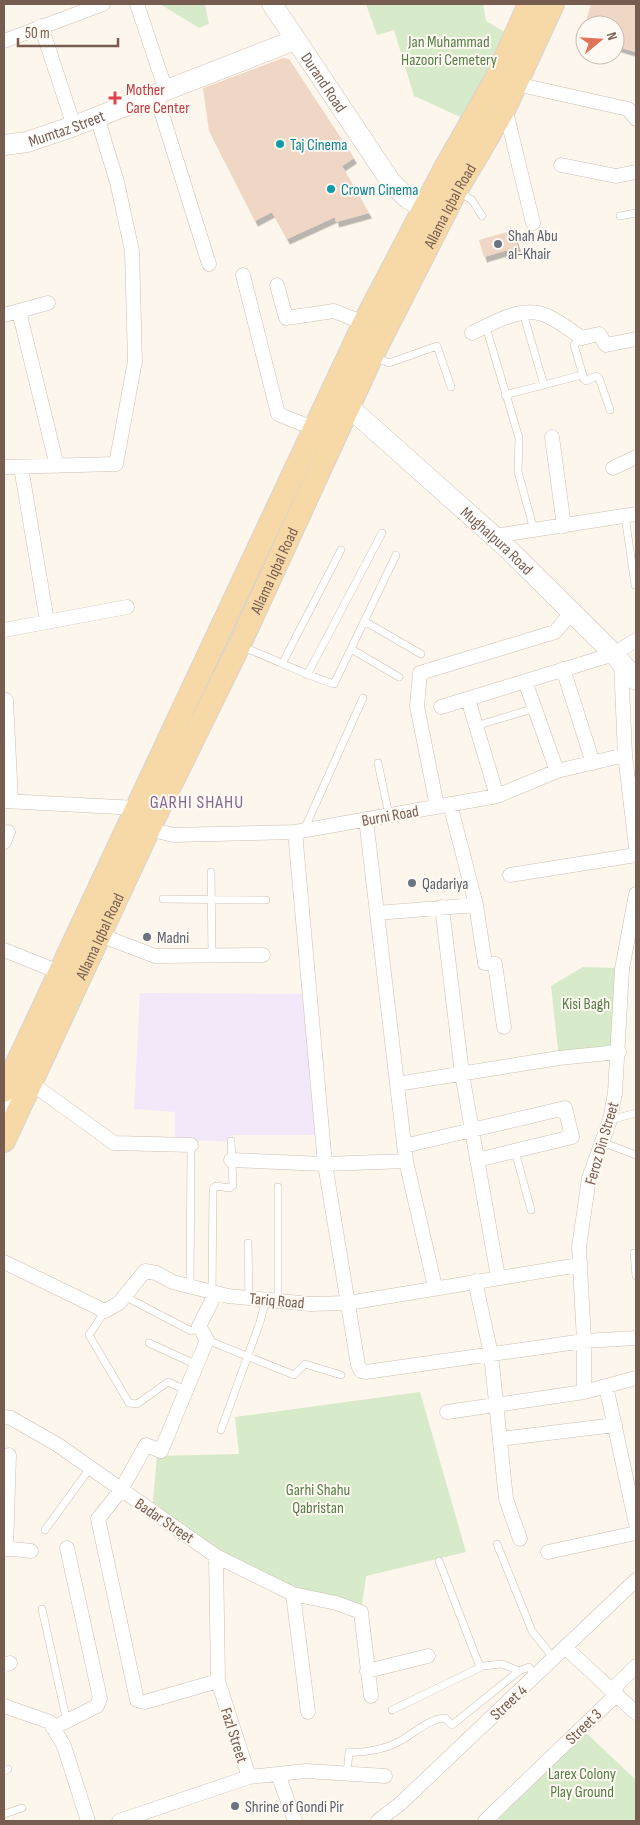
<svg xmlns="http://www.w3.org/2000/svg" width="640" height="1825" font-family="'Sofia Sans Condensed',sans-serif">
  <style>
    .education { fill: #f3e8f9 }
    .green { fill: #d7eaca }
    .building { fill: #f0d6c5; filter: url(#shadow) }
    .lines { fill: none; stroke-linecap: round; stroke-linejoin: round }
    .lane-casing { stroke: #cebeb1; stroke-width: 8 }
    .street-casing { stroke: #cebeb1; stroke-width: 15 }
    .secondary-casing { stroke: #d4c0b1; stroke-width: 21 }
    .primary-casing { stroke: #d9d2ce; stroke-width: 24 }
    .lane { stroke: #fff; stroke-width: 7 }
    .street { stroke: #fff; stroke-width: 14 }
    .secondary { stroke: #fff; stroke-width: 20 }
    .primary { stroke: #f7d9a8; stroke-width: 22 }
    .health-dot { fill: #e0444e; stroke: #fefaf3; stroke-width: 2 }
    .culture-dot { fill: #0f9aa8; stroke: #fefaf3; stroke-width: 2 }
    .worship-dot { fill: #6b7280; stroke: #fefaf3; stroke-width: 2 }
    .labels { text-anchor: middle; stroke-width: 4; stroke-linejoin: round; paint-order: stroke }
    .park-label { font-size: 16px; fill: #577c47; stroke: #fefaf3 }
    .street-label { font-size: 16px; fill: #775d4f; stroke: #fefaf3 }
    .health-label { font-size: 16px; fill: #be3a42; stroke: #fefaf3; text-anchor: start }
    .culture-label { font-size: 16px; fill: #0d838f; stroke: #fefaf3; text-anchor: start }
    .worship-label { font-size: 16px; fill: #5b616d; stroke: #fefaf3; text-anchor: start }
    .neighbourhood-label { font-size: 18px; letter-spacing: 1px; fill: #846792; stroke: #fefaf3 }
  </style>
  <defs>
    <filter id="shadow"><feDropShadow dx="3" dy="5.5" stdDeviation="0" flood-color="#0004"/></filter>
  </defs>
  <rect width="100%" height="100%" fill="#fcf6ec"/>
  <path class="education" d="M140,993L310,994L323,1135H233V1142L175,1139V1112L134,1109Z"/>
  <path class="green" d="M160,4H205L209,24L199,28Z
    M366,4H483L486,21L508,34L467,120L414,96L394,30L377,35Z
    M583,967L617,968L619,1052L559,1058L551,986Z
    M420,1392L466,1552L366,1576L361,1612L293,1594L152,1512L157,1456L239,1454L235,1417Z
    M581,1728L636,1780V1821H501L494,1814Z"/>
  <path class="building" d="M591,4H636V52L615,46V25H585Z
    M283,58L289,59L354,158L342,166L369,213L336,222L335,217L287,239L272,212L255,221L209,131L203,88Z
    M513,230L518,247L484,257L479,240Z"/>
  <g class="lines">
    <g class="lane-casing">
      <path id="lane" d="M459,192L472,200L482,216
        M620,216L636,213
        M523,313L544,385
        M486,327L519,438L518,472L534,530
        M582,338L574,345L584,379L586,381L596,376L599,378L610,410
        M375,357L389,363L437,346L451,387
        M505,395L582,375
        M625,516L635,585
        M364,621L421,654
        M242,647C273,658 302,674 334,684L396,555
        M351,649L399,677
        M283,662L341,550
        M307,675L382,533
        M476,726L535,708
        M378,763L389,815
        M304,830L363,698
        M211,872L212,955
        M163,899L266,900
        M610,1120L636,1113
        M602,1142L636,1155
        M515,1151L531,1210
        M278,1187V1301
        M248,1243L249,1298
        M634,1253L636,1276
        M190,1287L191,1145
        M212,1292L213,1189L216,1186L230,1188L233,1185L231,1141
        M124,1296L191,1331L201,1328
        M105,1311L89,1335L129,1403L137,1404L168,1382L186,1390
        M207,1340L294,1375L305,1364L341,1375
        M149,1343L197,1365
        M221,1430L260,1322L266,1299
        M45,1530L90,1468
        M497,1544L532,1631L554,1659
        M439,1561L480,1667
        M42,1609L67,1722
        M392,1710L483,1666L502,1664L519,1671
        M4,1771L8,1769
        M347,1774L349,1752C365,1753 386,1749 400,1741C415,1733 428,1719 445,1718L452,1725L519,1671L529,1667L535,1676
        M4,1814L22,1808"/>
    </g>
    <g class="street-casing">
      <path id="street" d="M137,4L166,91
        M41,26L74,126
        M4,41L103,4
        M516,84L628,109L636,119
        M156,95L209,264
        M505,108L533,223
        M561,165L616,176L636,172
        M243,275L278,414L315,429
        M277,285L286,318L334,311L364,323
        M19,311L57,466
        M4,315L48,303
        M472,333C492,324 518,307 542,314C555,318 570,330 582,338L599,334L606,345L636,339
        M552,437L564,526
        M4,467L116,464L135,361L132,251L117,182L97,117
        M21,467L47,621
        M613,468L636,457
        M494,536L636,514
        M4,630L127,607
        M621,662L625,755L636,847
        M563,669L593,763
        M525,681L557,771
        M468,699L497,796
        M6,700L11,801
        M441,707L614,654L636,640
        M4,801L137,808
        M450,804L476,905L485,963L495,964L504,1027
        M437,806L417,706L420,673L555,632L572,612
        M366,819L406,1161L435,1287
        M149,829L173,835L295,832L497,796L557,771L625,755
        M295,832L325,1164L358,1365L361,1371L366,1372L584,1341L636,1338
        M4,842L8,832
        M510,875L636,855
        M442,907L462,1074L498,1277
        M377,913L476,905
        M100,935L155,956L263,955
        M4,950L59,972
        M31,1083L114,1143L191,1145
        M397,1084L559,1058L619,1052
        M404,1146L565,1108L572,1137L477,1160
        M231,1160L325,1164L406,1161
        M4,1262L105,1311L119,1303L145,1271L156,1273L173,1282L228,1296L310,1304L348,1303L579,1265
        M475,1281L491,1354L506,1499L520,1539
        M216,1293L199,1326L207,1340L161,1451L146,1445L121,1490L98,1519L137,1700L145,1702L218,1681
        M606,1386L636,1524
        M584,1392V1341L579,1247L589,1178L610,1120L615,1093L622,969L636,894
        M447,1412L584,1392L636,1378
        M4,1417L11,1418L58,1445L216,1556L293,1594L336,1603L361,1612L371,1696
        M500,1439L615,1425
        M4,1548L31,1551
        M6,1549L9,1455
        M548,1552L636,1533
        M293,1594L308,1712
        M566,1648L636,1713
        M4,1665L10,1663
        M367,1671L428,1656
        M612,1690L636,1666
        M4,1706L50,1722L64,1746L88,1821
        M53,1728L97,1706L100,1698L67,1548
        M278,1774L295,1821
        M249,1777L306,1771L385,1776
        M119,1821L249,1777L218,1681L216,1556
        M378,1821L401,1803L636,1580
        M485,1821L617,1694"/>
    </g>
    <g class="secondary-casing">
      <g id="secondary">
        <path id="s1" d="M272,4L391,182L407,198L438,216"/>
        <path id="s2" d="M4,145L27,142L74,126L295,40"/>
        <path id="s3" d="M350,408L506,547L614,654L636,680"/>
        <path d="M4,1106L17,1115"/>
      </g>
    </g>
    <g class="primary-casing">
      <g id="primary">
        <path d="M4,1091L364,323L445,168L496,79L529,4"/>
        <path id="s4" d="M4,1141L149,829L239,646L372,356L456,191L505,108L553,4"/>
      </g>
    </g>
    <use href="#lane" class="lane"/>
    <use href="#street" class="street"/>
    <use href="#secondary" class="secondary"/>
    <use href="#primary" class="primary"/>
  </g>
  <path class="health-dot" d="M112.5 90.5h5v5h5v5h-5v5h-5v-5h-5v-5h5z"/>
  <g class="culture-dot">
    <circle cx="280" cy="144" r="5"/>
    <circle cx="331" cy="189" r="5"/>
  </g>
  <g class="worship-dot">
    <circle cx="498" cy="244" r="5"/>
    <circle cx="412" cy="883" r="5"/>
    <circle cx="147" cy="937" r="5"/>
    <circle cx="235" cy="1806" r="5"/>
  </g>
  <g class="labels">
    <g class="park-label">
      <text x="449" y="47">Jan Muhammad<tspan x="449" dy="18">Hazoori Cemetery</tspan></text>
      <text x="586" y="1009">Kisi Bagh</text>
      <text x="318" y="1495">Garhi Shahu<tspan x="318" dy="18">Qabristan</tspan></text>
      <text x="582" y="1779">Larex Colony<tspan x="582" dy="18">Play Ground</tspan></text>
    </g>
    <g class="street-label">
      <text dy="6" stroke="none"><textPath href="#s1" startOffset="94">Durand Road</textPath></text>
      <text dy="6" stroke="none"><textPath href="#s2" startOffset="65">Mumtaz Street</textPath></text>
      <text dy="6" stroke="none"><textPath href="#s4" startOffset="1036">Allama Iqbal Road</textPath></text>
      <text dy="6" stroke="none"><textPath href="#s3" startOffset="198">Mughalpura Road</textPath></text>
      <text dy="6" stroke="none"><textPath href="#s4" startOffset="631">Allama Iqbal Road</textPath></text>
      <text transform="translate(390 815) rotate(-10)" y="6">Burni Road</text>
      <text dy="6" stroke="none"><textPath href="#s4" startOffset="226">Allama Iqbal Road</textPath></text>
      <text transform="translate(601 1143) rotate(-74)" y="6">Feroz Din Street</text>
      <text transform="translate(277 1300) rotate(5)" y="6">Tariq Road</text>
      <text transform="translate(165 1520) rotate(34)" y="6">Badar Street</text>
      <text transform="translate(508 1702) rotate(-43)" y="6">Street 4</text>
      <text transform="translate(583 1726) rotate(-44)" y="6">Street 3</text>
      <text transform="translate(235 1735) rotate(72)" y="6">Fazl Street</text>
    </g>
    <g class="health-label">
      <text x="126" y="95">Mother<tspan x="126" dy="18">Care Center</tspan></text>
    </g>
    <g class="culture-label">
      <text x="290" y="150">Taj Cinema</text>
      <text x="341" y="195">Crown Cinema</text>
    </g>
    <g class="worship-label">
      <text x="508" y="241">Shah Abu<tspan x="508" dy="18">al-Khair</tspan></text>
      <text x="422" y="889">Qadariya</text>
      <text x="157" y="943">Madni</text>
      <text x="245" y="1812">Shrine of Gondi Pir</text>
    </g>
    <g class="neighbourhood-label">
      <text x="197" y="808">GARHI SHAHU</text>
    </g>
  </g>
  <rect width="640" height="1825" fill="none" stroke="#775d4f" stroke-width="10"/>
  <g transform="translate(600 40) rotate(72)"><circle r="24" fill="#fefaf3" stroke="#c8bbb1"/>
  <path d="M0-4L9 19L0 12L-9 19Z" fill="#df7558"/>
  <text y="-8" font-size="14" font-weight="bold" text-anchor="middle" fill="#775d4f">N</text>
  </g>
  <path d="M18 38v8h100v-8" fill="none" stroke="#775d4f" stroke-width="2.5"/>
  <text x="25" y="38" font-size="15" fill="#775d4f" stroke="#fefaf3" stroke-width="4" paint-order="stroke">50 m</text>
</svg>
